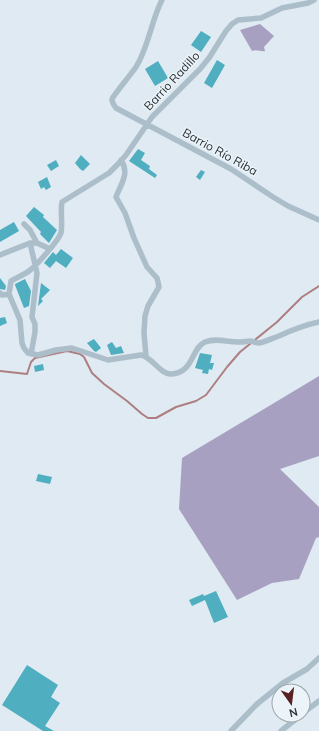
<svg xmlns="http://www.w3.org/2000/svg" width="319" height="731" font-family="Mulish,sans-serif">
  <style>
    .green { fill: #a8a0c1 }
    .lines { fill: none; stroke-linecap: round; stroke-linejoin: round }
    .stream { stroke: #ae7f81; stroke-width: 2 }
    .building { fill: #4faec0 }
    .street { stroke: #abbeca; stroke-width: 5.5 }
    .labels { text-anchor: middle; stroke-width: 3; stroke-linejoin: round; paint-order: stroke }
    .street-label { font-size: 12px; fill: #2a3538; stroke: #ecf3f9 }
  </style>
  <rect width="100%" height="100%" fill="#dfeaf2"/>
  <path class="green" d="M260,24L274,36L264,47L265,51C261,52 257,49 252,51L240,30Z
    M319,376V456L280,469L319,507V537L316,538L299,579L272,583L237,600L179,509L182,458Z"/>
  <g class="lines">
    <path class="stream" d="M0,371L27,374L31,362L35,358L67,351L80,354L84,357L92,373L104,384L127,401L142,414L148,418H156L176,407L196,401L206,395L227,367L240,352L277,322L302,297L319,286"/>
  </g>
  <path class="building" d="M201,31L211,37L201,52L191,45Z
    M217,60L225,65L212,88L204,83Z
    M158,61L168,78L155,86L145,69Z
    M138,149L145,153L141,160L150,166L149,169L157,175L155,178L129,161Z
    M81,155L90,164L83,171L80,169L75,163Z
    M56,160L59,166L51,171L47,165Z
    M201,170L205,172L200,180L196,177Z
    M47,177L51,187L46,190L44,187L41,189L38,182Z
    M34,207L44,215L43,217L57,230L49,243L40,234L41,232L26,216Z
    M14,222L19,231L0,242V230Z
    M61,249L73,258L66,268L56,261L50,268L44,263L53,252L56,255Z
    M0,278L6,286L5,290L0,289Z
    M25,279L31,291L29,306L24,308L15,285V284Z
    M41,283L50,290L41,299L43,301L38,306Z
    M5,317L7,323L0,326V318Z
    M94,339L101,348L96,352L94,351L87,343Z
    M112,342L116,348L121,346L124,353L111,355L107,345Z
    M200,353L212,355L210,363H214L212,370L209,369L208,374L202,373L203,370L195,368Z
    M43,364L44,370L35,372L34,366Z
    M38,474L52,477L50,484L36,481Z
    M216,591L228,617L214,623L205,600L192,606L189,600L203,594L204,596Z
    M27,665L58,685L51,697L60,703L45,726L54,731H43L2,705Z"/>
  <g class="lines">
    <path class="street" d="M162,0C151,21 149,46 136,67C132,73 113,96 112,99C112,103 114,105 116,108L231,169L273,197L288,206L319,220
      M314,0L308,3L282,8L261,18L238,20L232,24L226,31L209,58L200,69L152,117L126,155L117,165L109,173L62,202C60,212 63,222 61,233C58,241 37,265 29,271C24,275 17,277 11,281L9,294L20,320L22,343L24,348L28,353L38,355L56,350L72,348L108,360L141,355C152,357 161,375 171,374C194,373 191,348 205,342C217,337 228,343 241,342C244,342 247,341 250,341C253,341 255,343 259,343C265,342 273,338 279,336C292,330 305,325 319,322
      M121,160C130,173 121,184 116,197L125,213L134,238L147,267L157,278L158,282L159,287L148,306L145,316L144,333L146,356
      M24,224L30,230L37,243
      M30,243L37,273L32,317L35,324V332L31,354
      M0,255L30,243H37L50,249
      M0,293L2,295L9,294
      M303,713L319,701
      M231,731L257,704L283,683L307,669L319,658
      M281,731L301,715"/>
  </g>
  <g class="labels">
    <g class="street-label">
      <text transform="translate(172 81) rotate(-47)" y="4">Barrio Radillo</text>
      <text transform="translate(220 152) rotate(29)" y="4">Barrio Río Riba</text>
    </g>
  </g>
  <g transform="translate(291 703) rotate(166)"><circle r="19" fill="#ecf3f9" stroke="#9ea7ac"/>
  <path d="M0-3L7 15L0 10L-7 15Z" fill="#582122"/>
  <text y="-6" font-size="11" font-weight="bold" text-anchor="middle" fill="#2a3538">N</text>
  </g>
</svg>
